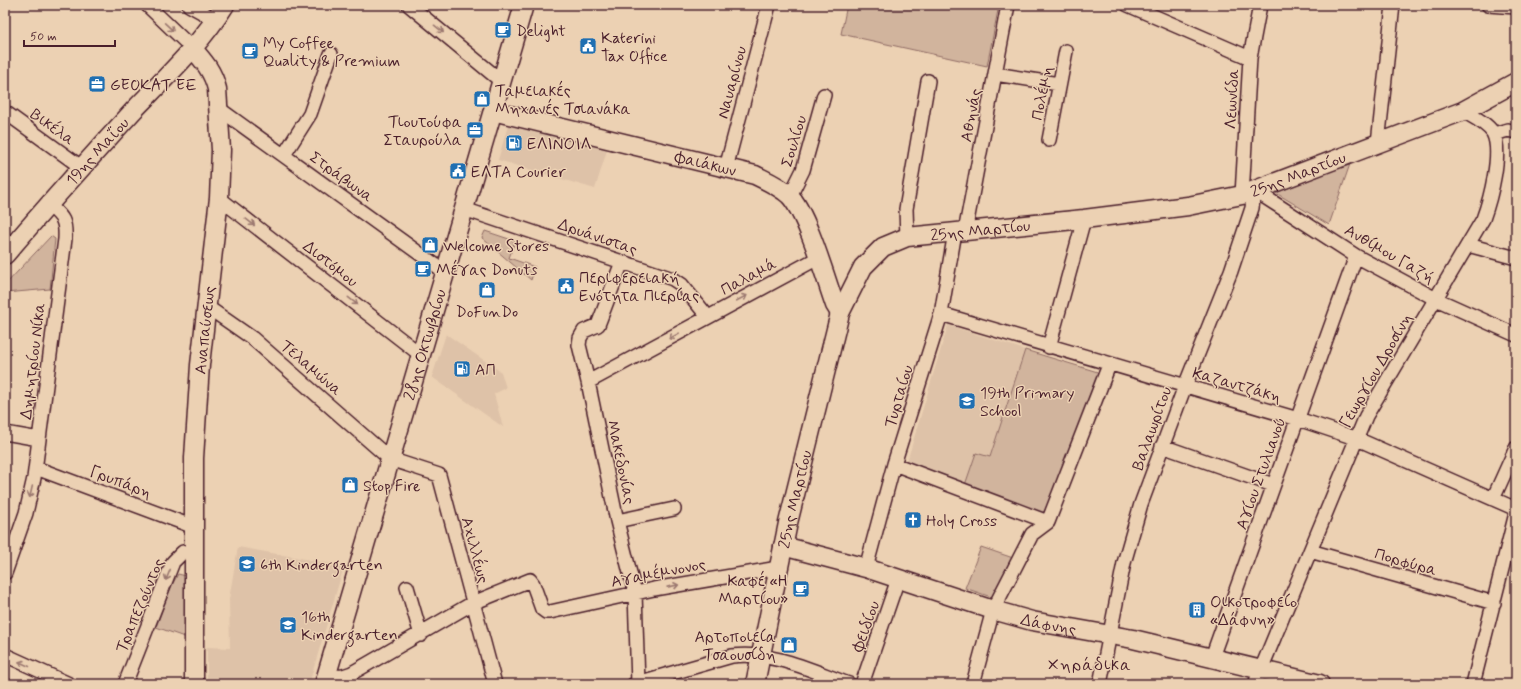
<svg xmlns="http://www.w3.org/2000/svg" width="1521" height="689" font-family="Mynerve,sans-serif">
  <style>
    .built { fill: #dec2a8 }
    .green { fill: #d1b49d; stroke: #8e6a64 }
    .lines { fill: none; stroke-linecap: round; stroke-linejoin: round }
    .street-casing { stroke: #4a1f2b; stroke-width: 16 }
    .secondary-casing { stroke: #4a1f2b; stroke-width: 21 }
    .street { stroke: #ecd1b3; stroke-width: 13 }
    .secondary { stroke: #ecd1b3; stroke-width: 18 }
    .oneway { stroke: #9b786f }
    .labels { text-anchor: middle; stroke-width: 3; stroke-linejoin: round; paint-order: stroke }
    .poi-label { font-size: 16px; fill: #4a1f2b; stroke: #ecd1b3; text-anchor: start }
    .street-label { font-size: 16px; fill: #4a1f2b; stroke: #ecd1b3 }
    .neighbourhood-label { font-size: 17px; letter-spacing: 1px; fill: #4a1f2b; stroke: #ecd1b3 }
  </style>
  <rect width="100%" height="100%" fill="#ecd1b3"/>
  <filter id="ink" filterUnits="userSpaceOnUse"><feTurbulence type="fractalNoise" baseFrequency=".025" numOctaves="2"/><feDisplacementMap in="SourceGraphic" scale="8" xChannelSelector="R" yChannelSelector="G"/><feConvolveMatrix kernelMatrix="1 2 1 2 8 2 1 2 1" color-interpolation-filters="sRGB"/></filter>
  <g filter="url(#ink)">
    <path class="built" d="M509,122L608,147L595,189L498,160Z
      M948,325L1025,350L990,457L965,485L906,465Z
      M446,334L501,372L506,388L494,394L503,427L432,377Z
      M238,547L344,566L309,684H207V647L230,648L229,599Z"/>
    <path class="green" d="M847,5H999L987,66L841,34Z
      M1350,164L1329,225L1276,193Z
      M485,231L515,241L509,258L535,267L531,280L482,238Z
      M51,236L55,239L50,289L5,293V285Z
      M1025,350L1101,373L1047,515L965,485L976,453L990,457Z
      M981,547L1016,559L997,599L965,588Z
      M178,574L186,576L187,638L156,627L171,587Z"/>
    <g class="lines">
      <g class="street-casing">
        <path id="street" d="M147,5L192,48
          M189,5L216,20
          M409,5L501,81
          M1128,5L1250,58
          M1488,5L1516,7
          M995,74L1059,84
          M218,108L445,272
          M5,112L81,167
          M1494,134L1508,130L1516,132
          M1049,140L1066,51
          M1378,143L1393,5
          M284,155L310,114L331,54
          M726,168L769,5
          M1242,195L1250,58L1260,5
          M790,196L803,170L824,95
          M219,198L421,355
          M464,209L673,279L682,285L708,317
          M965,232L1008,5
          M907,237L906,209L928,81
          M1468,245L1516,258
          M622,262L598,325L584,331L580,338L579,345L588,382L617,521L635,593L638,684
          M206,306L252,338L390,459L439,475L495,684
          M941,314L1298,419L1355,438L1516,509
          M1049,347L1084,219
          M588,382L818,258
          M5,433L39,439
          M1162,446L1273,485
          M894,464L1048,522
          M36,468L194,527
          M1493,499L1516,448
          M617,521L674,509
          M1310,551L1494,603
          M866,568L894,464L941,314L955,232
          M5,573L26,513L34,478L65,239C66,219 62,217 48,204
          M407,587L421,635
          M5,655L69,684
          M1212,657L1356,256
          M326,677L343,676L352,673L473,603L530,580L533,584L542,609L546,612H550L654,589L778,568
          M125,684L173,562L183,552L194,551
          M634,684L732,656C773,651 812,671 849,684
          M862,684L898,579
          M973,684L993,610L1032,534L1048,522L1109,365
          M1100,684L1124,563L1141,504L1185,386L1231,271L1252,208L1254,190L1356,256L1436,299L1516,335
          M1255,684L1366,416L1483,219C1490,200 1503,152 1493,133C1487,123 1473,117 1463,111
          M1473,684L1516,513"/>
      </g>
      <g class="secondary-casing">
        <g id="secondary">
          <path d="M192,48C204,61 213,72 217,89L221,150L219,198L200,365L194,458V684"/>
          <path id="s1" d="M493,111L755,175C767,181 779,186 789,195C807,213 826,280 835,305L840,313"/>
          <path id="s2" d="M5,255C47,206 90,158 134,110C166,77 201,44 225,5"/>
          <path id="s3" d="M783,546L866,568L993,610L1032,621L1133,639L1320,684"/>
          <path id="s4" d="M324,684L524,5"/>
          <path id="s5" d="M755,684L788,523L840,313L863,267L883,247L907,237L1084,219L1188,206L1242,195L1463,111L1516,82"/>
        </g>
      </g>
      <use href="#street" class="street"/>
      <use href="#secondary" class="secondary"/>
    </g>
    <defs><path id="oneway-shaft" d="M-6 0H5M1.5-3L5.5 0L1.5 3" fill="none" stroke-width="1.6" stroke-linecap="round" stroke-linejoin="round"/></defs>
    <g class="oneway">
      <use href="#oneway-shaft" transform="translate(169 27) rotate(43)"/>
      <use href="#oneway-shaft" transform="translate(439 29) rotate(39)"/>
      <use href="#oneway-shaft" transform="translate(250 222) rotate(38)"/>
      <use href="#oneway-shaft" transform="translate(742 298) rotate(-28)"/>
      <use href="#oneway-shaft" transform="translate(353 301) rotate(38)"/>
      <use href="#oneway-shaft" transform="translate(674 336) rotate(151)"/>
      <use href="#oneway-shaft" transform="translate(31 492) rotate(103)"/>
      <use href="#oneway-shaft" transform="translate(168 575) rotate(112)"/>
      <use href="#oneway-shaft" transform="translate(673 586) rotate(-11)"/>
      <use href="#oneway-shaft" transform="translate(24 664) rotate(-156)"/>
    </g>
  </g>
  <defs>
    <g id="cafe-square" transform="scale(0.9)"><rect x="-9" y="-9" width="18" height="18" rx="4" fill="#1f6fb2" stroke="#ecd1b3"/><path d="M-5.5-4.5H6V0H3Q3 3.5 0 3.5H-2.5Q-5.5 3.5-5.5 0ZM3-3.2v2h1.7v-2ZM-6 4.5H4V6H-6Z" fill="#fff"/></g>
    <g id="civic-square" transform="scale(0.9)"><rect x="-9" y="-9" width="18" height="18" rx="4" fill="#1f6fb2" stroke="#ecd1b3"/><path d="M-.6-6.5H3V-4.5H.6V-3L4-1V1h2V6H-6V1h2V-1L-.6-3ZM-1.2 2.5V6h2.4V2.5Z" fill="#fff"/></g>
    <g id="office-square" transform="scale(0.9)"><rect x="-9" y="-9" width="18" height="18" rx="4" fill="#1f6fb2" stroke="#ecd1b3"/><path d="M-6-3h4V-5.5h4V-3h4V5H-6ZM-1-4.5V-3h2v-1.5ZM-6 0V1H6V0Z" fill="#fff"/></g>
    <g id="shop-square" transform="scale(0.9)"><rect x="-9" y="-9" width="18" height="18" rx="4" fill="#1f6fb2" stroke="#ecd1b3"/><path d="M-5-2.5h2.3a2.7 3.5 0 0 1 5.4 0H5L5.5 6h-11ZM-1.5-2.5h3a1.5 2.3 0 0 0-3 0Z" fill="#fff"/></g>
    <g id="fuel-square" transform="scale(0.9)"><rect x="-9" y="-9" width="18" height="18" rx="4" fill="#1f6fb2" stroke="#ecd1b3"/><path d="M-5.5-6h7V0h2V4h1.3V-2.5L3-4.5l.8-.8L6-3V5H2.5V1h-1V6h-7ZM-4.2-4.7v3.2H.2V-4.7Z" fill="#fff"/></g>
    <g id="school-square" transform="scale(0.9)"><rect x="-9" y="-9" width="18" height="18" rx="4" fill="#1f6fb2" stroke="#ecd1b3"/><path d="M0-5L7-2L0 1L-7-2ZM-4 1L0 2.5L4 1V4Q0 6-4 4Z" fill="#fff"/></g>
    <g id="church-square" transform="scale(0.9)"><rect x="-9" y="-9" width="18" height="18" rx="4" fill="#1f6fb2" stroke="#ecd1b3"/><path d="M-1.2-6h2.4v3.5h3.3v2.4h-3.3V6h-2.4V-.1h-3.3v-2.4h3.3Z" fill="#fff"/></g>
    <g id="building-square" transform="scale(0.9)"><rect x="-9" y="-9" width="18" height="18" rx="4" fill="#1f6fb2" stroke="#ecd1b3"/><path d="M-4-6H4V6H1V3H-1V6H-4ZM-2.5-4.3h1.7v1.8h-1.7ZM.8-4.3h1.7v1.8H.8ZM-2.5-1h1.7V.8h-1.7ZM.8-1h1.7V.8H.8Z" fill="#fff"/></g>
  </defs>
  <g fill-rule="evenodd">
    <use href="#cafe-square" x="503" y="30"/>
    <use href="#civic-square" x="588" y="46"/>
    <use href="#cafe-square" x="250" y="51"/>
    <use href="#office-square" x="97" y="84"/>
    <use href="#shop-square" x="482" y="99"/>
    <use href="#office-square" x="475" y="130"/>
    <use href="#fuel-square" x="514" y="143"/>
    <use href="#civic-square" x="458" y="171"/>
    <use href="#shop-square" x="430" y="245"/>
    <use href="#cafe-square" x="423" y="269"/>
    <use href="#civic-square" x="566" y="286"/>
    <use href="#shop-square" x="487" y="290"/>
    <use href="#fuel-square" x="462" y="369"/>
    <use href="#school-square" x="967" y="401"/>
    <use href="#shop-square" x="350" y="485"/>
    <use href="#church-square" x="913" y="520"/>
    <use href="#school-square" x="247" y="564"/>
    <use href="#cafe-square" x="801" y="589"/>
    <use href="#building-square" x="1197" y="610"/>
    <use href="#school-square" x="288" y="625"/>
    <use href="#shop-square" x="789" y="645"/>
  </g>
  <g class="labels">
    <g class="poi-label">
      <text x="516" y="36">Delight</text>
      <text x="601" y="43">Katerini<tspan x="601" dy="18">Tax Office</tspan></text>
      <text x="263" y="48">My Coffee<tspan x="263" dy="18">Quality &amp; Premium</tspan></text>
      <text x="110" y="90">GEOKAT EE</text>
      <text x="495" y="96">Ταμειακές<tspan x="495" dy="18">Μηχανές Τσιανάκα</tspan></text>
      <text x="462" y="127" text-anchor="end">Τιουτούφα<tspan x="462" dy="18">Σταυρούλα</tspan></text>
      <text x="527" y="149">ΕΛΙΝΟΙΛ</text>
      <text x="471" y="177">ΕΛΤΑ Courier</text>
      <text x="443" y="251">Welcome Stores</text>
      <text x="436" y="275">Μέγας Donuts</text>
      <text x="579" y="283">Περιφερειακή<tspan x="579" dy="18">Ενότητα Πιερίας</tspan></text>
      <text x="487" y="317" text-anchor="middle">DoFunDo</text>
      <text x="475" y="375">ΑΠ</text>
      <text x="980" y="398">19th Primary<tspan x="980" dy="18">School</tspan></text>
      <text x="363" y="491">Stop Fire</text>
      <text x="926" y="526">Holy Cross</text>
      <text x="260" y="570">6th Kindergarten</text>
      <text x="788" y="586" text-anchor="end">Καφέ «Η<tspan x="788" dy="18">Μαρτίου»</tspan></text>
      <text x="1210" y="607">Οικοτροφείο<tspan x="1210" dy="18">«Δάφνη»</tspan></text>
      <text x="301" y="622">16th<tspan x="301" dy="18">Kindergarten</tspan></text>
      <text x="776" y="642" text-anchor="end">Αρτοποιεία<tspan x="776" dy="18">Τσαουσίδη</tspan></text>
    </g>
    <g class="street-label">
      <text transform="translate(731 82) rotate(-75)" y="6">Ναυαρίνου</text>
      <text transform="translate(1041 93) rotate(-79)" y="6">Πολέμη</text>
      <text transform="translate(1231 99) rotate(-87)" y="6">Λεωνίδα</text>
      <text transform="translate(970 115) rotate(-79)" y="6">Αθηνάς</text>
      <text transform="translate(53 126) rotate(36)" y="6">Βικέλα</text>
      <text transform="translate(793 141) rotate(-73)" y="6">Σουλίου</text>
      <text dy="6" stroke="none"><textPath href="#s2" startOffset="139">19ης Μαΐου</textPath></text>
      <text dy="6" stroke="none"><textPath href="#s1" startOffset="219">Φαιάκων</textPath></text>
      <text dy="6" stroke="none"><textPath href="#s5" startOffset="884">25ης Μαρτίου</textPath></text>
      <text transform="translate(342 176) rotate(36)" y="6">Στράβωνα</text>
      <text dy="6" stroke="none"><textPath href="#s5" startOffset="560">25ης Μαρτίου</textPath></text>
      <text transform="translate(598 236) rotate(19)" y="6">Δρυάνιστας</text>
      <text transform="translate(1390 253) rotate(30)" y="6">Ανθίμου Γαζή</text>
      <text transform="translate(331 263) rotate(38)" y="6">Διστόμου</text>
      <text transform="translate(748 276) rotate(-28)" y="6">Παλαμά</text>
      <text transform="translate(204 330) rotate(-84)" y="6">Αναπαύσεως</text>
      <text dy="6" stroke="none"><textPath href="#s4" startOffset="354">28ης Οκτωβρίου</textPath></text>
      <text transform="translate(32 361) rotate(-83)" y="6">Δημητρίου Νίκα</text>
      <text transform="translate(312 367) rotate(41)" y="6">Τελαμώνα</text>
      <text transform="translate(1375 370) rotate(-60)" y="6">Γεωργίου Δροσίνη</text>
      <text transform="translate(1237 384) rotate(16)" y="6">Καζαντζάκη</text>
      <text transform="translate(898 396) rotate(-73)" y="6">Τυρταίου</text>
      <text transform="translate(1151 428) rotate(-70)" y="6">Βαλαωρίτου</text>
      <text transform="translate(622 462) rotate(78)" y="6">Μακεδονίας</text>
      <text transform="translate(1260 473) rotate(-70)" y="6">Αγίου Στυλιανού</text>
      <text transform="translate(121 481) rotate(21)" y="6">Γρυπάρη</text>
      <text dy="6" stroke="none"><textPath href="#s5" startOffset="189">25ης Μαρτίου</textPath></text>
      <text transform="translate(476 550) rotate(75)" y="6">Αχιλλέως</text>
      <text transform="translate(1406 561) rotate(16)" y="6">Πορφύρα</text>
      <text transform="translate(658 572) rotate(-11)" y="6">Αγαμέμνονος</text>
      <text transform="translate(139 605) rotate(-67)" y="6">Τραπεζούντος</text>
      <text dy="6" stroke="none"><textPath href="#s3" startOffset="277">Δάφνης</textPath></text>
      <text transform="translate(865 626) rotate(-70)" y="6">Φειδίου</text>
    </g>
    <g class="neighbourhood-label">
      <text x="1090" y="670">Χηράδικα</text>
    </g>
  </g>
  <rect width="1521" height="689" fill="none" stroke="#ecd1b3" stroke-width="20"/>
  <rect x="10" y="10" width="1501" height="669" fill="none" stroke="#4a1f2b" stroke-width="1.5" filter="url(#ink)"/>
  <path d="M24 40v6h91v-6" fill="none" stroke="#4a1f2b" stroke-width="2"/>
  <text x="30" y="40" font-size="12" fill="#4a1f2b" stroke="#ecd1b3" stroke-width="3" paint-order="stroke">50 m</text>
</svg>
